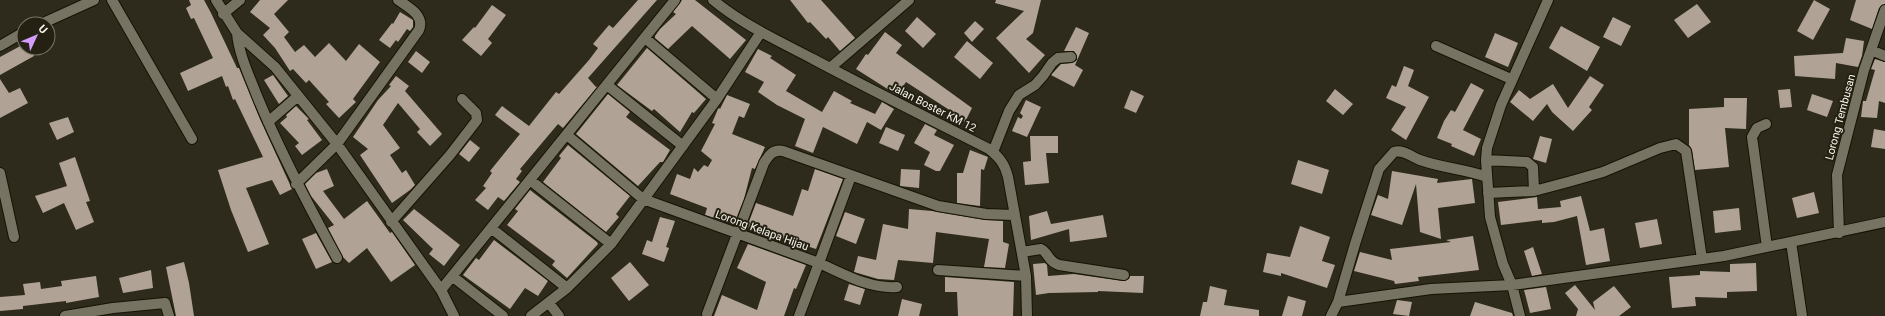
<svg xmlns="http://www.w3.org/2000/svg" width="1885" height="316" font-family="Roboto,sans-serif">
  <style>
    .building { fill: #b0a395 }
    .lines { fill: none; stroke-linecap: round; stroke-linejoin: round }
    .minor-casing { stroke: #161306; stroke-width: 12 }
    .minor { stroke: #767362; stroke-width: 10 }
    .labels { text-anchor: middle; stroke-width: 4; stroke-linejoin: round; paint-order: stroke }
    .street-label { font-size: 11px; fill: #f7f5eb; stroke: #242113 }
  </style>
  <rect width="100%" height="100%" fill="#2e2b1c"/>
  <path class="building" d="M189,0H204L211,13L237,68H239L260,119L292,189L280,195L272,180L246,188L269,244L248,252L231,210L218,170L263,157L235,99L233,100L228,86L226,87L222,76L188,91L180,73L213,58L194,18L191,19L186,8L191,5Z
    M260,0H288L274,14L289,32L284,37L295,52L304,45L315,57L329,43L346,61L359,44L380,62L353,99L356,102L339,118L326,104L329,102L309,80L306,83L293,69L290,71L275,48L263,35L270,28L250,12Z
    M638,0H657L588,78L596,87L598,86L563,128L558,124L520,169L522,171L516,179L520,182L504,201L498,197L488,210L475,200L486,188L483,186L492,173L490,171L520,134L495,115L502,106L529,126L556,92L559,94L589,60L598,48L593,44L609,25L613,28Z
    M682,0H695L746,40L730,59L692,26L668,49L655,38V36L660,29L676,14L673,12Z
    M790,0H821L855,38L840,51L828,37L826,39L810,22L808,23Z
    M996,0H1041L1033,33L1026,39L1045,55L1029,73L996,38L1024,11L995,3Z
    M1814,0L1830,9L1813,40L1797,31Z
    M1856,0H1885V4L1879,8L1872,29L1850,20Z
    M1697,4L1711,22L1688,38L1674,20Z
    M492,5L506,15L488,39L492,43L481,56L462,40L474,27L475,28Z
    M400,12L413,20V27L410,31L407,29L398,42L396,40L390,48L379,40L392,23L393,24Z
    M917,17L936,34L923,48L905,31Z
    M1613,17L1631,26L1621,46L1603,37Z
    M975,21L984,29L972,42L964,33Z
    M1561,26L1600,47L1587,71L1549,48Z
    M1076,27L1089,33L1075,65L1083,70L1074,87L1051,75L1061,64L1072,63L1077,60V56L1074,51H1064Z
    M885,32L902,45L896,53L972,108L965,122L950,114L951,111L906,82L897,95L856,69L866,54L868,55Z
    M1495,33L1518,43L1508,67L1485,57Z
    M1846,38L1864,41L1862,56L1858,67L1836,63L1835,79L1795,76L1794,56L1843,53Z
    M967,41L993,63L980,79L954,57Z
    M24,44V48H30L34,56L0,75V57Z
    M647,48L706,99L694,113L692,112L680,132L654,109L652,111L617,85Z
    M758,49L772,56L770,58L796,75L786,91L822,112L834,91L852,101L850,103L875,114L882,102L894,109L881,130L867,122L857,144L823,127L813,153L795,146L805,119L777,105L758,92L764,82L745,72Z
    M416,51L430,62L422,73L408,62Z
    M1875,59L1885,62V103L1879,101L1877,118L1861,117L1863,101H1866L1875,70L1871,69Z
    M1404,66L1414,70L1408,86L1429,97L1406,140L1391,130L1406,107L1386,98L1392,85L1396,87Z
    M273,75L288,96L279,104L264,80Z
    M396,76L409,86L405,91L442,134L430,146L417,132L420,129L398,103L383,125L400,148L390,155L402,173L406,170L415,185L410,190L392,203L360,155L368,149L353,137L378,100L391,86L389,85Z
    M1590,76L1604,85L1589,107L1592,110L1573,131L1552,112L1547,104L1533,121L1510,102L1519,90L1530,99L1553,84L1568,108Z
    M0,79L9,93L20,88L28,103L0,118Z
    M1471,83L1484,90L1463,130L1481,139L1474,156L1451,146L1452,144L1437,138L1444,121L1451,110L1455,112Z
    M1335,89L1353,104L1343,115L1326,101Z
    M1790,89L1792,107L1780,108L1778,90Z
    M1131,90L1144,96L1136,113L1124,108Z
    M608,94L630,112L626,117L670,150L663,162H660L638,186L576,134Z
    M1812,94L1833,101L1827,117L1807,110Z
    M727,95L750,104L744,118L739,116L732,134L765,147L755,169L752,168L744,199L734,224L705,215L707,208L670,194L677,174L690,179L694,168L698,172L704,165L708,167L712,160L701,151L715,124L712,123L718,109L719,108L720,109Z
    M1724,98H1747L1746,129L1725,128L1729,167L1695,170L1692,150L1689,145V109L1724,107Z
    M1026,100L1041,107L1027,137L1012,131L1018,117L1021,119L1023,116L1020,113Z
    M296,106L309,119L307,120L322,140L302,155L295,146L299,143L280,123L287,117L286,115Z
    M68,117L74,132L57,140L49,123Z
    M925,124L937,130L934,135L954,145L940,171H936L924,165L930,152L914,143Z
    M886,127L905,135L898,151L879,143Z
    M1874,129L1885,131V149L1871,147Z
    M1030,136H1058V153H1046L1049,183L1025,185L1023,162L1031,161Z
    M1540,136L1552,139L1546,163L1533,159Z
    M470,140L480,148L469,162L459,154Z
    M568,145L630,196L616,214L619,217L606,232L543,182L561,158L559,156Z
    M970,150L988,157L984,170L981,169L980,206L957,203V173H963Z
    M75,157L90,201L86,202L94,222L76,230L64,203L43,213L35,196L67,186L59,163Z
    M1298,160L1329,170L1322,194L1291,184Z
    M327,169L334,186L323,191L344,219L367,201L390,233L392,232L415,265L391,282L367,248L349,263L343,257L328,228L334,225L311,196L305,184L316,173Z
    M815,169L843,179L816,249L747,227L756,203L793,216L802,189L808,191Z
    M901,169L920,170L919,188L900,186Z
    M1392,171L1438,179L1437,183L1472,179L1475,203L1438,208L1441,239L1420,232L1416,184L1402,225L1371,215L1378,195L1388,199Z
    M530,190L597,242L598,244L567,278L552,265L555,261L507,225L518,211L515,209Z
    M1814,192L1819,213L1797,218L1792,198Z
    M1581,196L1590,231L1604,228L1610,261L1586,265L1577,216L1554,222L1542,223V220L1501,225L1498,202L1537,197L1538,209L1561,207L1560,201Z
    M1739,208L1741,230L1715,233L1713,211Z
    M414,209L460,245L444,266L429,254L433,249L403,220Z
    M909,209L932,211L985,220L1003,221V242L1009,244L1005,268L984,267L989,239L936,232L933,263L898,260L894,280L878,279L854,272L858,256L876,260L883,224L908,229Z
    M1047,211L1051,224L1103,215L1107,237L1070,242L1069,229L1031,240L1029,216Z
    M845,212L865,219L856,244L836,236Z
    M660,217L675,221L666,247L669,248L664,262L642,254L647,240L652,242Z
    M1657,219L1662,244L1640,248L1635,223Z
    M1300,226L1330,237L1322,261L1335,265L1327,288L1281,273V276L1263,272L1267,253L1290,257Z
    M316,233L332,262L316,269L302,239Z
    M1473,236L1479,270L1418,277L1419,281L1395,284L1394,281L1354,271L1360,252L1392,260L1390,249L1451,242L1446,240Z
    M494,240L548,281L538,296L525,288L510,309L463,275L476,258L479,260Z
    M748,244L806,265L796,289L794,288L784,316H714L722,295L757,310L766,282L737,268Z
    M1533,247L1542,274L1532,276L1524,251Z
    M184,262L189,283L194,316H176L166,267Z
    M630,262L649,285L629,301L611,278Z
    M1045,263L1047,265L1048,276L1074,274L1123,281L1129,279L1130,276H1144L1143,293L1098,291V292L1049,293L1036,295L1033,264Z
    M1756,263L1757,291L1727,292V298L1695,297L1696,306L1672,308L1669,277L1700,275V271L1730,272V264Z
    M151,270L153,288L123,293L119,278Z
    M96,276L99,297L66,303V301L23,306V309L0,311V297L25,295L23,284L40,282L41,289L62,286L61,281Z
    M945,277L1014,282L1013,316H958L957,292H945Z
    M849,284L865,289L860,305L844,300Z
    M1575,285L1595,310L1593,302L1614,286L1631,307L1619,316H1576L1578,309L1565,293Z
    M1210,286L1227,290L1224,305L1259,310V316H1200L1203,302H1207Z
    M1546,287L1551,309L1530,313L1524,290Z
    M1288,296L1306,301L1302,316H1282Z
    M902,299L922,304L919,316H898Z
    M1397,300L1412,302L1409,316L1393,314Z
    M1475,302L1512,313L1513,316H1470Z"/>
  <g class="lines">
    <g class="minor-casing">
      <path id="minor" d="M112,0L192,139
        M216,0L237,33L275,67L337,144L441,290L454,316
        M713,0C743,25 779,41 813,59C871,90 930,119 989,149C999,157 1005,164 1008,177L1026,276L1027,316
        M223,14L240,0
        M41,24L94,0
        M237,33C239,55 249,75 257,96C280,152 308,205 337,258
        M645,38L717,99
        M0,46L24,32
        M1436,46L1511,79
        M1871,50L1885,56
        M830,68L909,0
        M607,85L683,146
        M268,122L298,96
        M1766,124L1757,128L1752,137L1767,247
        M567,135L643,199L819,263L799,316
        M993,152L1009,111L1019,95L1035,85L1043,76L1052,63L1058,58L1071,57
        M1486,160L1527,162L1533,167L1534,191
        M0,173L14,237
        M851,176L819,263C844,274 869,289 897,287
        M530,180L611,244
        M296,184L337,144L419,30C425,15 408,7 398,0
        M1488,193L1534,191L1568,182L1603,172L1660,148L1676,144L1686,151L1702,259
        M391,222L450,155L477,120L476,113L462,99
        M491,228L567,288
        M1839,233L1837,175L1864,70L1885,10
        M1791,242L1802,316
        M1022,252L1041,249C1050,254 1047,261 1059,265L1124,275
        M938,270L1026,276
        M452,276L503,316
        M441,290L675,0
        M1338,302L1355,244L1379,169L1394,152C1403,149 1412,157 1420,160C1442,168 1465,169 1487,177
        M549,303L559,316
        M707,314L764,163C769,155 773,149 783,151L938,206L986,214L1014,215
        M65,316L113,308L165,303L169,316
        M531,316L567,288L611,244L717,99L761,32
        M1331,316L1338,302L1431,289L1512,285L1724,256L1885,222
        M1520,316L1512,285L1503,264L1490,217L1486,160L1487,148L1501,105L1548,0"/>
    </g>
    <use href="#minor" class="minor"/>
  </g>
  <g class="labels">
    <g class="street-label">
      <text transform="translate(933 107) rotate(27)" y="4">Jalan Boster KM 12</text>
      <text transform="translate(1840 117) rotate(-75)" y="4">Lorong Tembusan</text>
      <text transform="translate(762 230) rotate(20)" y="4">Lorong Kelapa Hijau</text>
    </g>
  </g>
  <g transform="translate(36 36) rotate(46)"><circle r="19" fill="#242113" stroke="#787669"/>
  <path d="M0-3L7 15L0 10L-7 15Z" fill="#d29dfd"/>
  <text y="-6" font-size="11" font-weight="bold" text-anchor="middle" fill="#f7f5eb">U</text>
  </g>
</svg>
